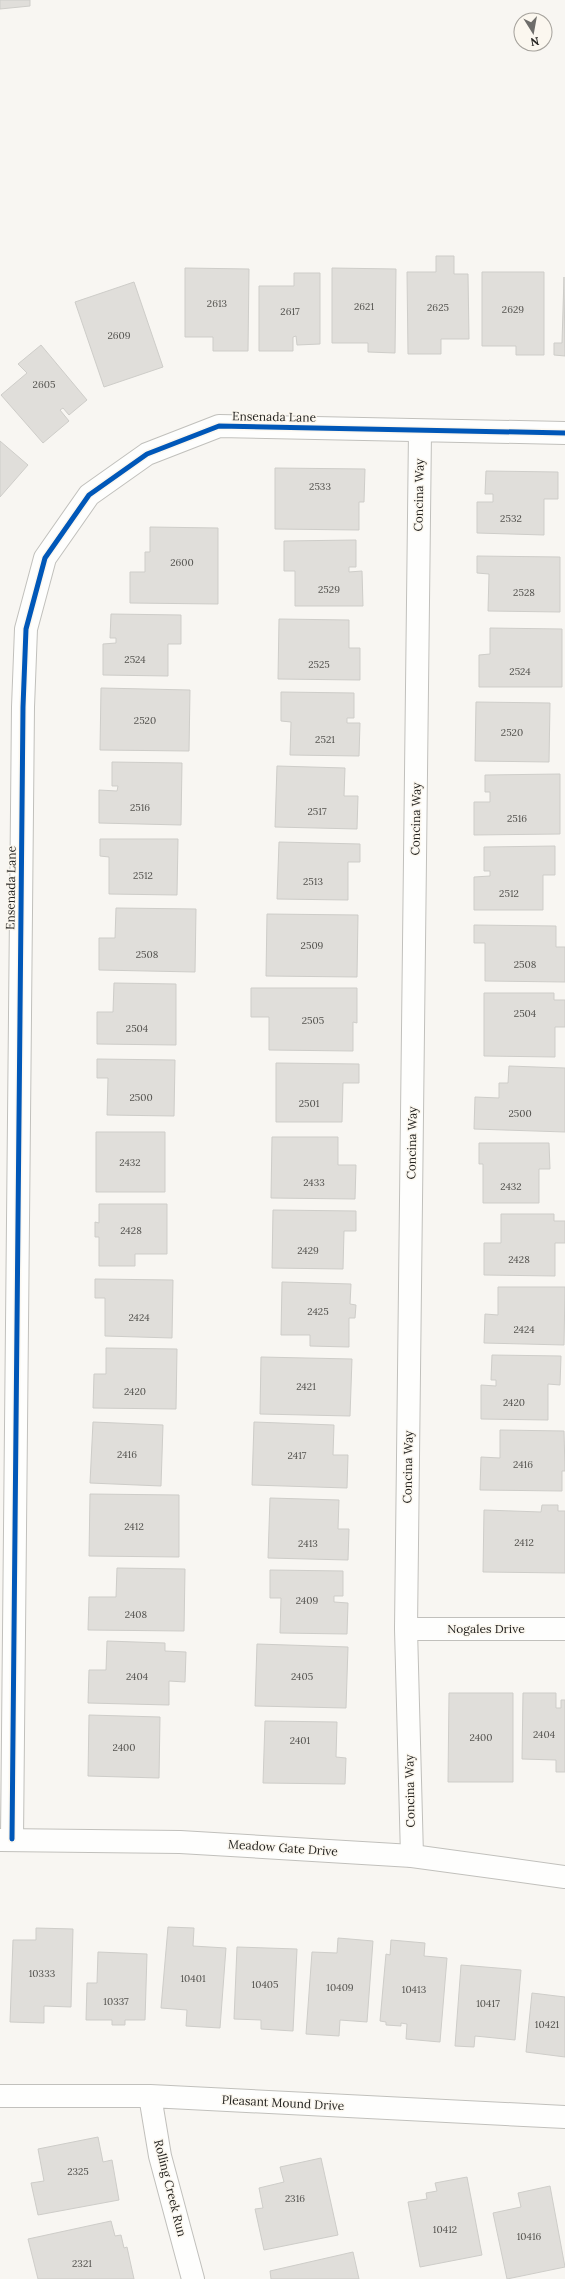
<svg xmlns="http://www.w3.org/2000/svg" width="565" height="2279" font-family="Lora,serif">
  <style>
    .building { fill: #e0deda; stroke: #cecdc9 }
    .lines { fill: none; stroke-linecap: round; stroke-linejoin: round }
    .minor-casing { stroke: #c1c0bc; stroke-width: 24 }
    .tertiary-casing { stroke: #c1c0bc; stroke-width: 24 }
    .minor { stroke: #fefefd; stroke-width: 22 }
    .tertiary { stroke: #fefefd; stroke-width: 22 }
    .cycleway-casing { stroke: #fbf7ef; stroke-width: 8 }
    .cycleway { stroke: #0057b8; stroke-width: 5 }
    .labels { text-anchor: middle; stroke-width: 3; stroke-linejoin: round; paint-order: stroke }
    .number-label { font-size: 10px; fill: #53524e }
    .street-label { font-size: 12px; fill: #242320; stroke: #fbf7ef }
  </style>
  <rect width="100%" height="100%" fill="#f8f6f2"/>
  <path class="building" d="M0,0H30V6L0,9Z
    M436,256H454V274H468L469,339H441V354H408L407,272H436Z
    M185,268L249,269L248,351H213V337H185Z
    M332,268L396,269L395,353L368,352V343H332Z
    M482,272H544V355H516V346H482Z
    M294,273H320V344L297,345L296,336L293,337V351H259V286H294Z
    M564,277L565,356L554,355V343H562Z
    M134,282L163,367L104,387L75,302Z
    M41,345L87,400L69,415L63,408L60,410L69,421L43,443L1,395L27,373L18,364Z
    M0,441L28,465L0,497Z
    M275,468L365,469L364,502H359V530L275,529Z
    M486,471L558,472V499H544V535L477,533V502H493V494H485Z
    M150,527L218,528V604L130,603V572H145V552H150Z
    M356,540V567H349V572L362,571L363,606H295V571H284V541Z
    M477,556L560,557V612L488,611L489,574L477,573Z
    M111,614L181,615V644H168V676L103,675V644L116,643V638H110Z
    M279,619L349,620V648H360V680L278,679Z
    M490,628L562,629V687H479V655L490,654Z
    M101,688L190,690L189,751L100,750Z
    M281,692L354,693V718H347V723H360L359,756L290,755L291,722L281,721Z
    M476,702L550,703L549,762L475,761Z
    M112,762L182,763L181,825L99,823V790L117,791L118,786H112Z
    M277,766L345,768L344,796H358L357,829L275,827Z
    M560,774V834L474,835V802H490V792H485V775Z
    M100,839H178L177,895L109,894V857L100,856Z
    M279,842L360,844V862H348V900L277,899Z
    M555,846V875H543V910H474V877L490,876V871H484V847Z
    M116,908L196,909L195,972L99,970V938H115Z
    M267,914L358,915L357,977L266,976Z
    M474,925L556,926V947H565V982L485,981V943H474Z
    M114,983L176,984V1045L97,1044V1012H113Z
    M251,988H357V1023L353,1022V1051L269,1050V1017H251Z
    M484,993H554V1000H565V1027H555V1057L484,1056Z
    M97,1059L175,1060L174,1116L107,1115L108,1078H97Z
    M276,1063L359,1064V1083H343L342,1122H276Z
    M509,1066L565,1068V1132L474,1129L475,1097L499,1098V1083H508Z
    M96,1132H165V1192H96Z
    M272,1137H338V1165H356L355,1199L271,1198Z
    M479,1143H549L550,1169H539V1203H483V1164H479Z
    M99,1204H167V1254H135V1266H99V1237H95V1222L99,1223Z
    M273,1210L356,1211V1231H344L343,1269L272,1268Z
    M501,1214H554V1221H565V1243H555V1276L484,1275V1243H501Z
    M95,1279L173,1280L172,1338L105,1336V1298H95Z
    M282,1282L351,1284L350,1304L356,1305L355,1318H349V1347L310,1346V1335H281Z
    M498,1287H565L564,1345L484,1343L485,1314L498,1315Z
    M106,1348L177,1349L176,1409L93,1408L94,1374H106Z
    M492,1355L561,1356L560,1385L548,1384V1420L481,1419V1385L496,1386V1380H491Z
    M261,1357L352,1359L350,1416L260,1414Z
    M93,1422L163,1425L161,1486L90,1483Z
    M254,1422L334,1425L333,1455H348L347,1488L252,1485Z
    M500,1430L564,1431L565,1471H562V1491L480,1490L481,1457L500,1458Z
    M90,1494L179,1495V1557L89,1556Z
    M270,1498L339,1500L338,1529H349L348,1560L268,1558Z
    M542,1505H558V1511H565V1573L483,1572L484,1510L541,1512Z
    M117,1568L185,1569L184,1631L88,1630L89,1597H116Z
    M270,1570L343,1571V1596H334V1602L348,1603L347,1634L280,1633L281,1598H270Z
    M107,1641L165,1643V1651L186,1652L185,1682L169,1681V1705L88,1703L89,1670H106Z
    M257,1644L348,1647L346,1708L255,1706Z
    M449,1693H513V1782H448Z
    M523,1693H556V1708H561V1700H565V1772H556V1760L522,1759Z
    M89,1715L160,1717L159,1778L88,1776Z
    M265,1721L337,1722L336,1757L346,1758L345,1784L263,1783Z
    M168,1927L194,1928L193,1946L226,1948L220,2028L186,2026L187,2010L161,2008Z
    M36,1928L73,1929L71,2007L44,2006V2023L10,2022L13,1940H36Z
    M338,1938L373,1941L367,2022L340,2020L339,2036L306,2034L312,1952L337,1953Z
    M391,1940L425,1943L424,1956L447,1958L440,2042L406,2039L407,2024L401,2023V2026L386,2025V2022L380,2021L386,1954L390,1955Z
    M237,1947L297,1949L293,2031L261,2029V2020L234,2019Z
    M98,1952L147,1954L145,2020H125V2025H112V2020H86L87,1983H97Z
    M461,1965L521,1970L515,2040L475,2036L474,2047L455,2046Z
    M532,1993L565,1997V2057L526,2052Z
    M98,2137L103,2162L112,2160L119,2200L38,2215L31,2183L44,2181L38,2149Z
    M321,2158L338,2235L264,2250L255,2209L263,2208L259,2188L284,2182L280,2167Z
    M467,2177L482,2255L420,2267L408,2202L427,2199L426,2193L437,2191L435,2183Z
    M550,2186L565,2267L507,2279L493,2213L521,2207L518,2193Z
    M111,2221L115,2236L121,2235L124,2248L127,2247L134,2279H38L28,2239Z
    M353,2252L359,2279H271L270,2271Z"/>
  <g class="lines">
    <g class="minor-casing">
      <path id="minor" d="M406,1629H565
        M12,1839L23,707L26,629L45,558L89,495L147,454L219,426L565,433
        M412,1856L406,1629L420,431
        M0,2096H150L565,2117
        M150,2096L160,2156L193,2279"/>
    </g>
    <g class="tertiary-casing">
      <path id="tertiary" d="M0,1840L180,1842L412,1856L565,1877"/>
    </g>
    <use href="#minor" class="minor"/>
    <use href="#tertiary" class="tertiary"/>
    <g class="cycleway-casing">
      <path id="cycleway" d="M12,1839L23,707L26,629L45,558L89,495L147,454L219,426L565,433"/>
    </g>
    <use href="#cycleway" class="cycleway"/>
  </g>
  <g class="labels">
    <g class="number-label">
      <text x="217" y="307">2613</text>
      <text x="364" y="310">2621</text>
      <text x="438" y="311">2625</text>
      <text x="513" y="313">2629</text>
      <text x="290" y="315">2617</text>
      <text x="119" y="339">2609</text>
      <text x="44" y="388">2605</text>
      <text x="320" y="490">2533</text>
      <text x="511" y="522">2532</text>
      <text x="182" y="566">2600</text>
      <text x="329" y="593">2529</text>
      <text x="524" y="596">2528</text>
      <text x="135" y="663">2524</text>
      <text x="319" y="668">2525</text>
      <text x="520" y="675">2524</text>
      <text x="145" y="724">2520</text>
      <text x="512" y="736">2520</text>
      <text x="325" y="743">2521</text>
      <text x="140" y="811">2516</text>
      <text x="317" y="815">2517</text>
      <text x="517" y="822">2516</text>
      <text x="143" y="879">2512</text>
      <text x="313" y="885">2513</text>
      <text x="509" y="897">2512</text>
      <text x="312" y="949">2509</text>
      <text x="147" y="958">2508</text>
      <text x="525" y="968">2508</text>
      <text x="525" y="1017">2504</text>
      <text x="313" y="1024">2505</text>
      <text x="137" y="1032">2504</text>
      <text x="141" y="1101">2500</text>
      <text x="309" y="1107">2501</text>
      <text x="520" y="1117">2500</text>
      <text x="130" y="1166">2432</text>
      <text x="314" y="1186">2433</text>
      <text x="511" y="1190">2432</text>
      <text x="131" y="1234">2428</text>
      <text x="308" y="1254">2429</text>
      <text x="519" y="1263">2428</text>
      <text x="318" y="1315">2425</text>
      <text x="139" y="1321">2424</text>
      <text x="524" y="1333">2424</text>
      <text x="306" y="1390">2421</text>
      <text x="135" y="1395">2420</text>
      <text x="514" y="1406">2420</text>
      <text x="127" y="1458">2416</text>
      <text x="297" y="1459">2417</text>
      <text x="523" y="1468">2416</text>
      <text x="134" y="1530">2412</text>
      <text x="524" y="1546">2412</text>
      <text x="308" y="1547">2413</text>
      <text x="307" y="1604">2409</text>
      <text x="136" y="1618">2408</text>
      <text x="137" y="1680">2404</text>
      <text x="302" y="1680">2405</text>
      <text x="544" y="1738">2404</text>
      <text x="481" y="1741">2400</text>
      <text x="300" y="1744">2401</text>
      <text x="124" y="1751">2400</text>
      <text x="42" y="1977">10333</text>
      <text x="193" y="1982">10401</text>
      <text x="265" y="1988">10405</text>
      <text x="340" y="1991">10409</text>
      <text x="414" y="1993">10413</text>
      <text x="116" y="2005">10337</text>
      <text x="488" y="2007">10417</text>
      <text x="547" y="2028">10421</text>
      <text x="78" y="2175">2325</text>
      <text x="295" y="2202">2316</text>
      <text x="445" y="2233">10412</text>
      <text x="529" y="2240">10416</text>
      <text x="82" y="2267">2321</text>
    </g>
    <g class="street-label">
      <text transform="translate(274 417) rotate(1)" y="4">Ensenada Lane</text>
      <text transform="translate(419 495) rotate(-89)" y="4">Concina Way</text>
      <text transform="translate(416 819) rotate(-89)" y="4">Concina Way</text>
      <text transform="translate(11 888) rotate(-89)" y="4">Ensenada Lane</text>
      <text transform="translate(412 1143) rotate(-89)" y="4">Concina Way</text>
      <text transform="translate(408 1467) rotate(-89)" y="4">Concina Way</text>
      <text x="486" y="1633">Nogales Drive</text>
      <text transform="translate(410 1791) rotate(-91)" y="4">Concina Way</text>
      <text transform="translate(283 1848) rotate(4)" y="4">Meadow Gate Drive</text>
      <text transform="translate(283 2103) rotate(3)" y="4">Pleasant Mound Drive</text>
      <text transform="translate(170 2188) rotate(76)" y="4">Rolling Creek Run</text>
    </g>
  </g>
  <g transform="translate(533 32) rotate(169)"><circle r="19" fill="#fbf7ef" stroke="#a5a29c"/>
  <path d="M0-3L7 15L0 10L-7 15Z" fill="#6e6d6a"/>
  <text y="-6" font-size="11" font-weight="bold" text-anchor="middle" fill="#242320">N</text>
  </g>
</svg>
